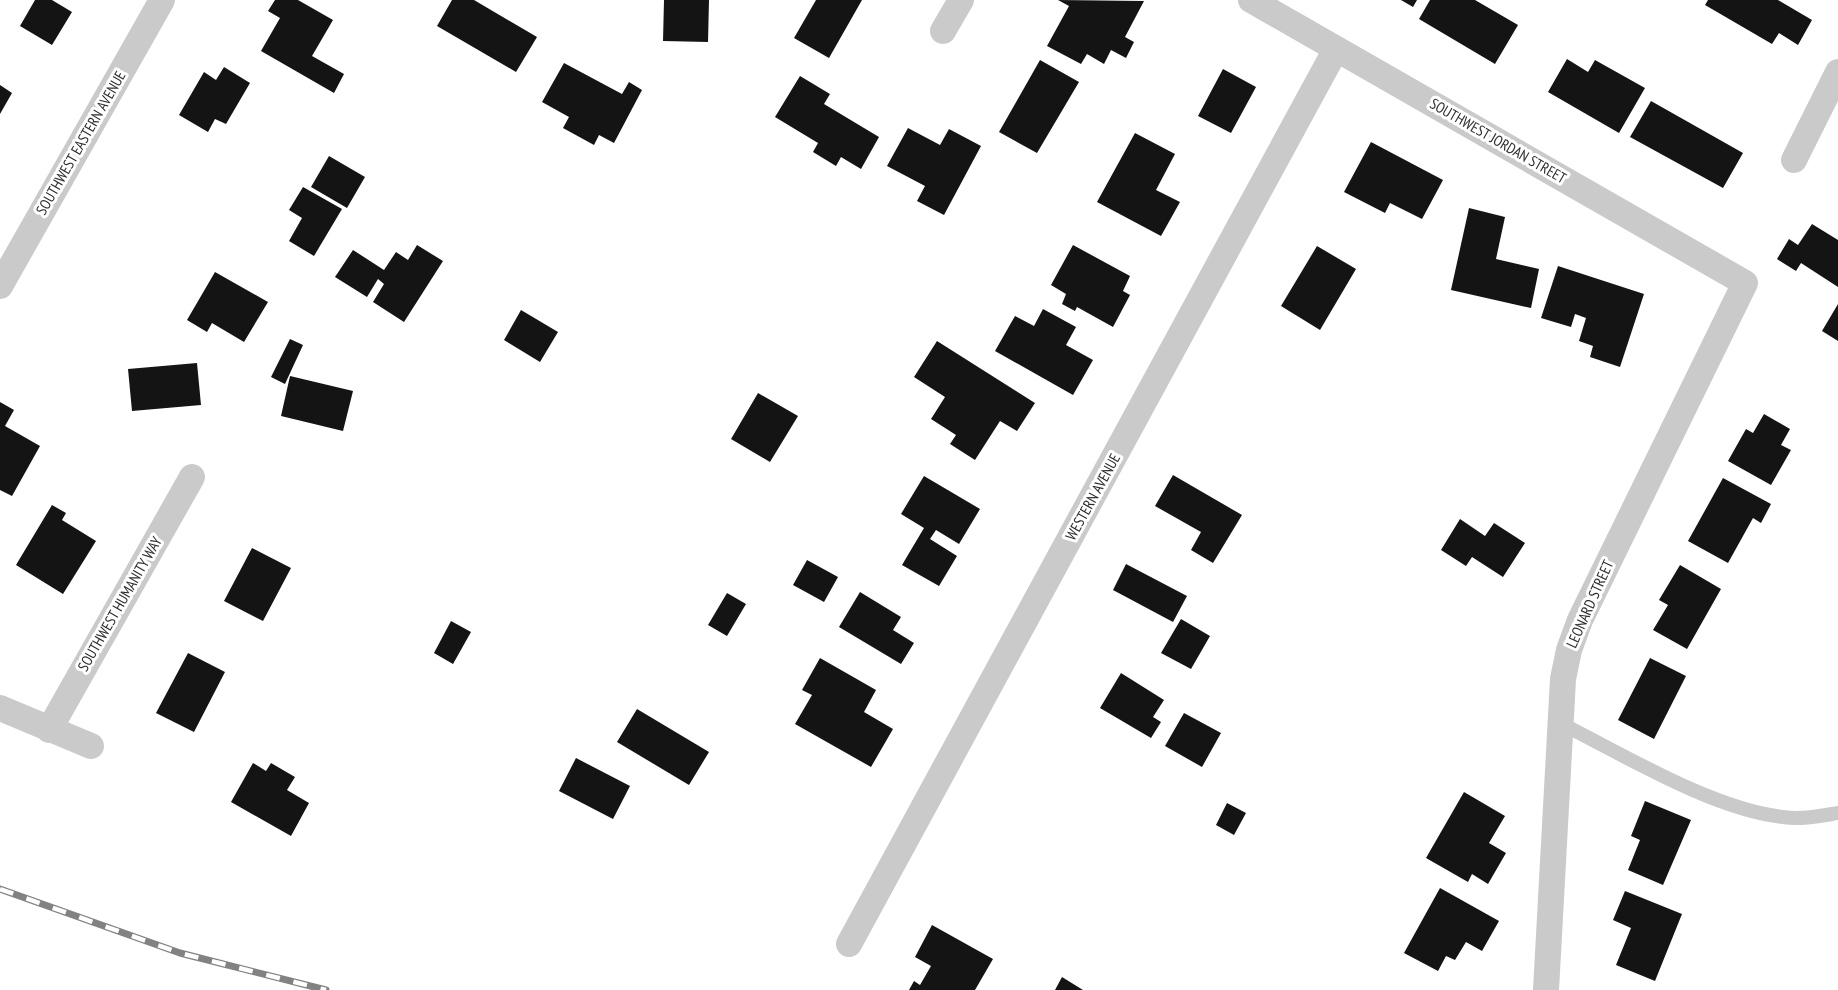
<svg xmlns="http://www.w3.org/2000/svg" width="1838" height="990" font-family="'PT Sans Narrow',sans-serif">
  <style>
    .building { fill: #141414 }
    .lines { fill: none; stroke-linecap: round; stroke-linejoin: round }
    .lane { stroke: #cacaca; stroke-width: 14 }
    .street { stroke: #cacaca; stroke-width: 26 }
    .rail-casing { stroke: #828282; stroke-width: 7 }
    .rail { stroke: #fff; stroke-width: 4.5; stroke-dasharray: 14; stroke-linecap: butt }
    .labels { text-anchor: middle; stroke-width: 6; stroke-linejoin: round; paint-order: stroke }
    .street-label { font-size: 15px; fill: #2d2d2d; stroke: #fff }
  </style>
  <rect width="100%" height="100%" fill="#fff"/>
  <path class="building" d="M35,0H52L72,12L52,45L20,26Z
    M275,0H298L333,20L312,56L344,74L334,93L261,51L280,18L268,11Z
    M452,0H474L537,37L516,72L437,26Z
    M664,0H709L708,42L663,41Z
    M816,0H862L829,58L794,38Z
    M1058,0L1144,1L1125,37L1134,42L1126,58L1111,50L1104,64L1087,54L1081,64L1047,46L1069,6Z
    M1401,0H1417L1413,7Z
    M1430,0H1475L1518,25L1495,64L1419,19Z
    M1708,0H1778L1812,20L1798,45L1779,33L1772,44L1705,5Z
    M1567,59L1588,72L1595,60L1645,88L1619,133L1548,92Z
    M1040,60L1079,82L1037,153L999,132Z
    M564,63L622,94L629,82L642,90L614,143L599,135L594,145L563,128L569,117L542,102Z
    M224,67L250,83L226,124L215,119L208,132L179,115L204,72L216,80Z
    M1223,69L1256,87L1231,133L1198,116Z
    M800,76L830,94L824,104L879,137L861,169L841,157L836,166L813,152L818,143L775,117Z
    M0,85L12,93L0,114Z
    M1651,101L1743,153L1723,188L1630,137Z
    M908,128L940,145L949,129L981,146L944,215L917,201L925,186L887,166Z
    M1135,133L1175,154L1156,190L1180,202L1161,236L1097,202Z
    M1371,142L1443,180L1422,219L1390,203L1385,213L1344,192Z
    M329,156L365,177L347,208L311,187Z
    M303,187L342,209L314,256L289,241L302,218L289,210Z
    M1469,208L1505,217L1496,259L1539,269L1531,308L1451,290Z
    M1812,224L1838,240V287L1801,263L1796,271L1777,259L1789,239L1798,245Z
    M417,245L443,261L404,322L373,302L384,284L378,279L367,297L335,277L353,250L384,270L396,252L408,260Z
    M1073,245L1130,276L1123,291L1130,295L1113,327L1077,307L1075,311L1062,304L1066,294L1051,285Z
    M1317,246L1356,269L1320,330L1281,306Z
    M1558,266L1644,294L1620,367L1590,357L1593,346L1579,341L1586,318L1575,314L1571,327L1541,318Z
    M215,272L268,302L244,342L212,323L207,332L187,320Z
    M1838,304V341L1822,331Z
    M1043,309L1076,327L1066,345L1093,360L1073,395L995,351L1015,316L1034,326Z
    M521,310L558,332L540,362L504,340Z
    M290,339L303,345L285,384L271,377Z
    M937,341L1035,403L1017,431L1000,421L975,460L950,444L956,435L931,419L945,397L914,377Z
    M197,363L201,405L132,411L128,369Z
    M290,376L353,391L343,431L281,416Z
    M758,393L798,416L770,462L731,439Z
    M0,402L14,410L5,426L40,446L12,496L0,490Z
    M1764,414L1790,429L1781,445L1791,450L1771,485L1728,461L1746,429L1753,433Z
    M1173,475L1242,515L1213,563L1191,550L1201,532L1155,506Z
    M924,476L980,509L959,544L936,530L930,539L957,556L939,586L902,565L924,528L901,514Z
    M1723,478L1771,504L1761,523L1753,518L1728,563L1688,541Z
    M52,505L66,513L62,520L96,541L63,594L16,565Z
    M1460,519L1485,536L1494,523L1525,543L1503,577L1472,557L1466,566L1441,550Z
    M252,548L291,568L263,621L224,601Z
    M807,560L838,577L824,602L793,585Z
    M1126,564L1187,596L1173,622L1113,590Z
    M1680,565L1721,589L1687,649L1653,630L1668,605L1659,600Z
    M860,592L901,617L893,630L914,643L901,664L839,627Z
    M727,593L746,604L727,636L708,625Z
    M1181,619L1210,636L1191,669L1161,653Z
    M451,621L471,632L453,664L434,653Z
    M188,653L225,672L194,732L156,713Z
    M820,658L876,690L864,712L893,729L871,767L795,724L812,695L802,690Z
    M1650,658L1686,676L1654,739L1618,720Z
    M1121,673L1164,700L1153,717L1161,722L1151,738L1100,708Z
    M637,709L709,752L689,785L617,742Z
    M1184,713L1221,733L1202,767L1165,746Z
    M576,758L630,786L613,819L559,791Z
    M253,763L266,771L271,763L295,777L287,790L309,803L291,836L231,802Z
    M1464,792L1505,816L1489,843L1506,853L1488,884L1472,874L1468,882L1426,858Z
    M1645,801L1691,820L1663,885L1628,870L1640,840L1631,836Z
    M1227,803L1246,813L1234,835L1216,825Z
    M1440,888L1499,921L1482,951L1466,942L1455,960L1446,956L1438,971L1404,953Z
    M1625,891L1682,914L1655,981L1616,965L1631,928L1613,920Z
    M932,925L993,959L975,990H909L914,981L920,985L931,966L915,957Z
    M1062,977L1083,990H1055Z"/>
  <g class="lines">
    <path class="lane" d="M1560,723C1624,755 1712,809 1783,817C1801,820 1820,816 1838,813"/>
    <path class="street" d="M1251,0L1745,283L1580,620L1569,650L1563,679L1546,990
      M943,31L961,0
      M1794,160L1838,72
      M0,286L162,0
      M0,708L91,746
      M49,730L192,477
      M849,944L1336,49"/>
    <g class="rail-casing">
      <path id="rail" d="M0,889L180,953L326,990"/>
    </g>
    <use href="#rail" class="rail"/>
  </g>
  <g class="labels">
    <g class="street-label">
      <text transform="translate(1498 141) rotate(30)" y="5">SOUTHWEST JORDAN STREET</text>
      <text transform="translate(81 143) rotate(-60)" y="5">SOUTHWEST EASTERN AVENUE</text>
      <text transform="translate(1093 497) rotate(-61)" y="5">WESTERN AVENUE</text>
      <text transform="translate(120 604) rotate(-60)" y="5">SOUTHWEST HUMANITY WAY</text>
      <text transform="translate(1590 604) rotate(-66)" y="5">LEONARD STREET</text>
    </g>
  </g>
</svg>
